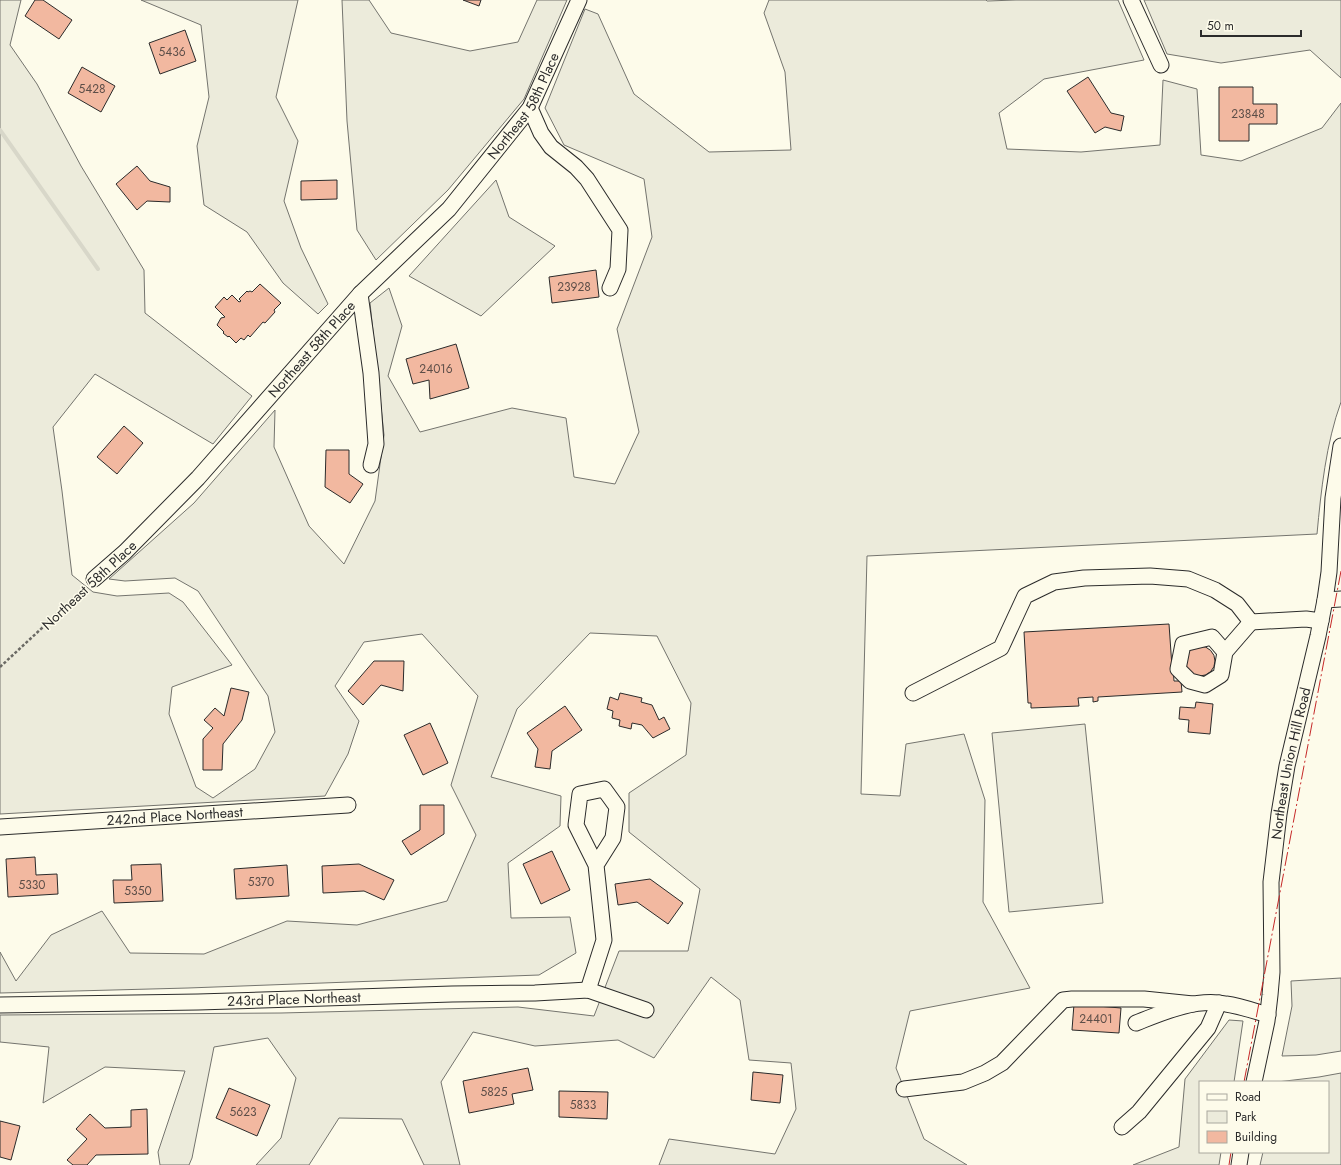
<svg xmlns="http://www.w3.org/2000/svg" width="1341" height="1165" font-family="Jost,sans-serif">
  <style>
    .green { fill: #ecebdb; stroke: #74746e }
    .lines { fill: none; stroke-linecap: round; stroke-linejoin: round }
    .stream { stroke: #d8d7c9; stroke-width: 4 }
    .building { fill: #f2b8a0; stroke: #2b2b2b }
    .minor-casing { stroke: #2b2b2b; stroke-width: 17 }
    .path { stroke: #6a6964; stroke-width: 2.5; stroke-dasharray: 3 2; stroke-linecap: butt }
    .minor { stroke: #fdfbea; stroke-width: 15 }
    .power { stroke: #c62828; stroke-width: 1; stroke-dasharray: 14 3 2 3; stroke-linecap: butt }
    .labels { text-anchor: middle; stroke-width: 3; stroke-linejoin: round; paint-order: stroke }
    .number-label { font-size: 12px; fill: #5d4e48 }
    .street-label { font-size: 14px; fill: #2b2b2b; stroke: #fdfbea }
  </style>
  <rect width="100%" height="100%" fill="#fdfbea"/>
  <path class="green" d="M0,0H21L10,45L37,84L81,166L144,270L145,313L252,396L213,444L95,374L53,427L62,491L72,575L93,592L117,596L169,593L183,602L232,665L172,687L169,714L196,787L213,798L255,769L275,732L268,696L198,591L175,578L125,581L109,579L194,503L275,410L274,447L309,526L344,564L375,501L384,435L370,303L389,288L402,326L388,376L420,432L512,408L566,418L574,477L615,484L639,432L617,329L652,237L644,179L564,145L545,108L585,9L598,14L634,94L709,152L791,150L785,72L764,13L769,0H986L987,1L1016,0H1118L1144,60L1044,79L999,113L1007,149L1081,152L1160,145L1163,80L1197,89L1201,155L1241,161L1322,128L1341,103V402C1326,443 1321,491 1317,534L867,556L861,794L900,796L906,744L964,734L985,800L983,902L1030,988L910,1011L896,1068L924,1139L967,1165H659L669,1139L775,1154L796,1109L791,1063L749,1060L740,1000L711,977L654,1058L618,1040L535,1046L473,1032L441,1082L460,1165H424L402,1119L339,1118L309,1165H256L281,1138L296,1078L268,1038L214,1047L192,1158L189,1165H160L158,1152L185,1071L105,1067L43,1103L49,1047L0,1042V1015L281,1013L518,1007L594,1016L619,951H688L700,889L629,832V793L686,755L691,703L657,636L590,633L517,709L491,777L561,796L560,826L508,863L511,918L570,917L576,953L539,975L188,988L0,993V952L16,981L51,935L102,911L130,953L204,954L287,921L357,925L447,901L476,835L451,785L478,696L422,634L364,642L335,686L359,721L348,754L325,796L0,814Z
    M141,0H298L276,97L298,141L284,201L301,248L328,304L318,314L283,283L247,232L204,205L197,146L209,97L201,25Z
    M342,0H369L391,33L470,51L518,42L537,0H567L524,99L448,190L376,260L357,230L347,121Z
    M1144,0H1341V78L1310,50L1221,63L1167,54Z
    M496,180L509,217L555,246L481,316L409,276Z
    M1085,724L1103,903L1009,912L992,733Z
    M1341,978V1051L1316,1055L1282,1056L1292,1006L1291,981Z
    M1229,1020L1243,1021L1234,1082H1200V1152H1221L1219,1165H1133L1179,1147L1185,1079Z
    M1341,1073V1165H1260L1263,1152H1328V1082H1277L1319,1077Z"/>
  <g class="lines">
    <path class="stream" d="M0,130L98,269"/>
  </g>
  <path class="building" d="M35,0H43L72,20L59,39L25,16Z
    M463,0H481L479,6Z
    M185,30L196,61L160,74L149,43Z
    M82,67L115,86L101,112L68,93Z
    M1088,77L1111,113L1124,116L1121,131L1105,127L1095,133L1067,91Z
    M1219,87H1253V104H1277V124H1249V141H1219Z
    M137,166L150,181L170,187V202L147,201L137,210L116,184Z
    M337,180V199L301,200V181Z
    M596,270L599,297L552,303L549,277Z
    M260,284L281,303L274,310L275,312L265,323L263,322L250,337L248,335L244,340L241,338L236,343L229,336L228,337L223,333L224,332L217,325L221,318L225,317L215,307L224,297L227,300L232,295L239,302L241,301L239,299L247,291L248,292L250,291L252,292Z
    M456,344L469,388L430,399L429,380L413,384L406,359Z
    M124,426L143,443L117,474L97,457Z
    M326,450H349V474L363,484L350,503L325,487Z
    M1169,624L1172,667H1173L1174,681H1181L1182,692L1098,697V701L1093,702V697L1078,698L1079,706L1031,708V703H1028L1024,632Z
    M1185 661a15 15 0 1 1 30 0a15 15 0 1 1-30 0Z
    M374,661H404L403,691L381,685L363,705L348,691Z
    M231,688L249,692L242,720L223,744L222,770H203V739L213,728L204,720L215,708L224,716Z
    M620,693L642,698L641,702L652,705L659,720L664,717L670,729L653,738L642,725L632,723L631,729L619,726L620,720L612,718L613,711L607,709L610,697L618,700Z
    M1196,702L1213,704L1210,734L1188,732L1189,720L1179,719L1180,707L1195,708Z
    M565,706L582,730L552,751L550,769L535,767L538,749L527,733Z
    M430,723L448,763L423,775L404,735Z
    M420,805H444V834L411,855L402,841L420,830Z
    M552,851L570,890L541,904L523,864Z
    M35,857L36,875L57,874L58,894L8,897L6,859Z
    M161,864L163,901L114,903L113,880H132L131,865Z
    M359,864L394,880L384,900L364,891L323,893L322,866Z
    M287,865L289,896L236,899L234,869Z
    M650,879L683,903L668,924L637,902L618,905L615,884Z
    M1074,1004L1121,1008L1119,1033L1072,1030Z
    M528,1068L533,1090L512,1094L514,1104L469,1113L463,1081Z
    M753,1072L783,1075L780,1103L751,1100Z
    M229,1088L270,1105L257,1136L216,1118Z
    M559,1091L608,1092L607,1119L559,1117Z
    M147,1109L148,1154L96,1155L87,1165H73L67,1160L87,1139L76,1129L90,1114L105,1128L131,1127V1110Z
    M0,1121L20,1126L11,1160L0,1157Z"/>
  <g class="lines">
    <g class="minor-casing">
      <g id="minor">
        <path d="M1131,0L1161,65"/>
        <path d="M530,108L541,133L551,147L576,167L587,179L620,230L618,269L610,288"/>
        <path d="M360,294L371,373L376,444L371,465"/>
        <path id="s1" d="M94,579L125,552L198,478L360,294L449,209L530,108L579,0"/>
        <path d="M1325,600L1341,599"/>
        <path d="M1225,652L1212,637L1183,644L1178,669L1190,681L1205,685L1221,675L1225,652L1251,622"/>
        <path d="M913,693L1001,648L1025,596L1054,582L1084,578L1150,576L1188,579L1215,590L1237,604L1251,622L1306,619L1321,621"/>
        <path id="s2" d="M0,827L348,805"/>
        <path d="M588,990L604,940L596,865L613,838L617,807L604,789L580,794L576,825L596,865"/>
        <path id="s3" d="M0,1005L198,1002L452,994L535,993L588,990L646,1010"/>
        <path d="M1136,1023C1164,1012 1195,998 1226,1004C1240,1006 1254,1011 1268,1015"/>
        <path id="s4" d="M1254,1082L1267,1021L1270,995L1272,972L1271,882L1279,814L1287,766L1318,636L1325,600L1329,572L1333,498L1341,446"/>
        <path d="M904,1089L963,1082L985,1073L1002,1063L1063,1000L1072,999H1144L1193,1004"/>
        <path d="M1122,1127L1139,1112L1208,1028L1219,1003"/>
        <path d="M1239,1165L1241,1152"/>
      </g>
    </g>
    <path class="path" d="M0,667L85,588"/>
    <use href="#minor" class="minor"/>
    <path class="power" d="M1244,1082L1341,571
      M1229,1165L1231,1152"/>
  </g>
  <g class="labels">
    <g class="number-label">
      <text x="172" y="56">5436</text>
      <text x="92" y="93">5428</text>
      <text x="1248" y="118">23848</text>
      <text x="574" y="291">23928</text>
      <text x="436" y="373">24016</text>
      <text x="261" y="886">5370</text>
      <text x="32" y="889">5330</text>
      <text x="138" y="895">5350</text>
      <text x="1096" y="1023">24401</text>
      <text x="494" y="1096">5825</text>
      <text x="583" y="1109">5833</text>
      <text x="243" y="1116">5623</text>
    </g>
    <g class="street-label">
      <text dy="5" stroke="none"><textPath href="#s1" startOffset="641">Northeast 58th Place</textPath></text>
      <text dy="5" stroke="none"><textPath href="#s1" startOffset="317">Northeast 58th Place</textPath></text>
      <text transform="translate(89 585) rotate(-43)" y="5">Northeast 58th Place</text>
      <text dy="5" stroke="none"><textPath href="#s4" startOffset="322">Northeast Union Hill Road</textPath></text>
      <text dy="5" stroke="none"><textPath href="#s2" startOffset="175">242nd Place Northeast</textPath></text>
      <text dy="5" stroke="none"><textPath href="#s3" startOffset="294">243rd Place Northeast</textPath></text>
    </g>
  </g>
  <rect x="1199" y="1081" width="130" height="72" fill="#fdfbea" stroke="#a9a89e"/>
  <rect x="1207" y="1094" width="20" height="6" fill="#fdfbea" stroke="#a9a89e"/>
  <text x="1235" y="1101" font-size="12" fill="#2b2b2b">Road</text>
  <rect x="1207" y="1111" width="20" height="12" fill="#ecebdb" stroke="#a9a89e"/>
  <text x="1235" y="1121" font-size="12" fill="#2b2b2b">Park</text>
  <rect x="1207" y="1131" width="20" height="12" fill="#f2b8a0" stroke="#a9a89e"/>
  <text x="1235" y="1141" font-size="12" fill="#2b2b2b">Building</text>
  <path d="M1201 30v6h100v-6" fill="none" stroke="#2b2b2b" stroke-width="2"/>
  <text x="1207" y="30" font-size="12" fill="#2b2b2b" stroke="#fdfbea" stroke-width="3" paint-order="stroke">50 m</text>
</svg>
